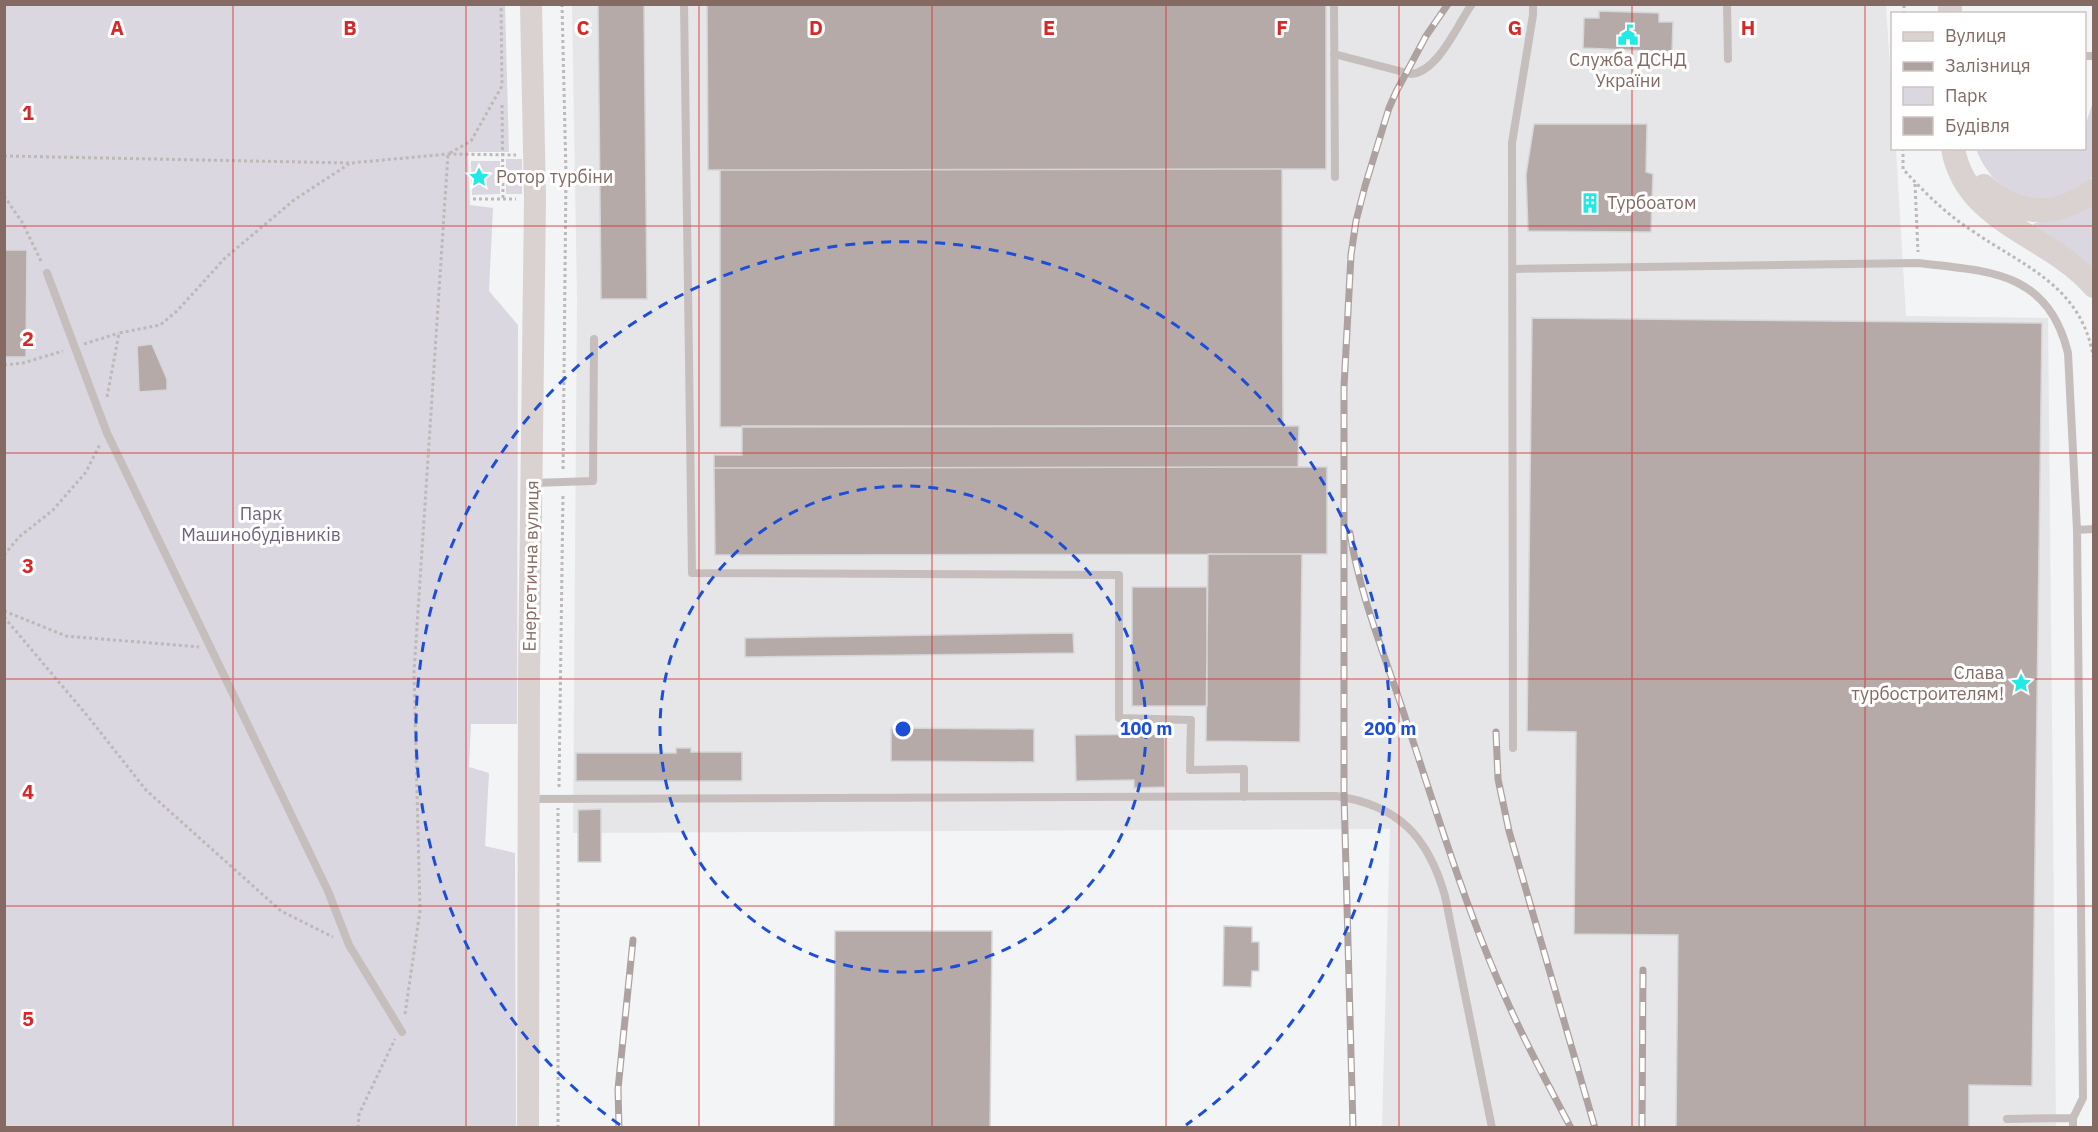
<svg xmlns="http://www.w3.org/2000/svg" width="2098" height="1132" font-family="'IBM Plex Sans',sans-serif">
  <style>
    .built { fill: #e6e5e7 }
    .green { fill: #dad7e0 }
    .building { fill: #b6aaa8; stroke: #d5d6d8; stroke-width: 1.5 }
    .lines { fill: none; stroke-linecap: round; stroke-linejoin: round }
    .path { stroke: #beb8b7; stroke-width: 3; stroke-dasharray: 3 3; stroke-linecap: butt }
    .lane { stroke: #c6bebd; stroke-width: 8 }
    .secondary { stroke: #dad2d1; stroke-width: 22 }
    .primary { stroke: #dad2d1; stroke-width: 24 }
    .rail-casing { stroke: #ada2a0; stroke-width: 7 }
    .rail { stroke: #fff; stroke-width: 4.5; stroke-dasharray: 14; stroke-linecap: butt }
    .grid { fill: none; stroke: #d62828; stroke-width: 1.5; stroke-opacity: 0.55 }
    .ring { fill: none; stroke: #1d4ed8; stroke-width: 3; stroke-dasharray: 10 8 }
    .labels { text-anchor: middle; stroke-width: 6; stroke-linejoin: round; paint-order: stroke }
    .poi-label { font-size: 18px; fill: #856a64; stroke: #fff; text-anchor: start }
    .park-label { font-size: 18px; fill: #71637c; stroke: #fff }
    .street-label { font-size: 18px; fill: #856a64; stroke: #fff }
    .grid-label { font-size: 20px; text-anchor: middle; font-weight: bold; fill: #d62828; stroke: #fff; stroke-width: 6; stroke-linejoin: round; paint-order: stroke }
    .centre { fill: #1d4ed8; stroke: #fff; stroke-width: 3 }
    .ring-label { font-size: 18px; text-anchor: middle; font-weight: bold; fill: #1d4ed8; stroke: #fff; stroke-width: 6; stroke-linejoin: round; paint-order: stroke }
  </style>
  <rect width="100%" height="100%" fill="#f3f4f6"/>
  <path class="built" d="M572,5H1886L1892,101V148L1896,149L1906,316L2048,318L2056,1127H1382L1390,829L573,833L577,298Z"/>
  <path class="green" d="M4,5H505L509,152H468L470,205L493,208L489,291L518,325L517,724H471L469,767L489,773L485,846L515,853L516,1127H5Z
    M2093,102V176C2086,183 2072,194 2062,197C2022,207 1990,186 1976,149L2084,148L2085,126Z
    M506,159H522V194H506Z
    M471,161H500V194L472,195Z
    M2093,202V272L2034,228L2033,224Z"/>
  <path class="building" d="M598,4H644L647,299H601Z
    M707,4H1326V169L708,170Z
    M1599,11L1659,13V22H1673L1672,52L1583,48L1584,18H1599Z
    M1534,124H1647L1646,172L1653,174L1651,232L1528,231L1526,175Z
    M1282,169L1283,426L720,427V170Z
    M4,250H27L26,357H4Z
    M1532,318L2042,323L2032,1086L1969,1085V1128H1676L1678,935L1574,934L1576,732L1527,731Z
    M152,344L167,379V390L139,392L137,346Z
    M742,426H1299L1298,467L714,468V455H742Z
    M1327,467V554L715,555L714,468Z
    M1208,554H1302L1300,742L1206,741Z
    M1132,587H1207V706H1132Z
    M1073,633L1074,653L745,657V638Z
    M891,728L1034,729V762L891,761Z
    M1165,734V787L1134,788V780L1076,781L1075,735Z
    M676,748H691V752H742V781H576V753H676Z
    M601,809V862H578V810Z
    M1224,926L1252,927V942H1259V971H1252L1251,987L1223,986Z
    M835,931H992L990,1128H834Z"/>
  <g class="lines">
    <path class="path" d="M562,4L566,175L563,472
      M1904,14V4
      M502,105L503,199
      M1903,148V169C1924,192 1945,213 1971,230C2026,268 2083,286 2094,361
      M450,153L471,141L502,86L501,4
      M4,156L351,163L448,154L516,155
      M553,176L600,174
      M1915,184L1918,252
      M4,196L22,222L42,263
      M473,199H516
      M84,344L119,333
      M4,365L23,363L63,351
      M107,397L119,333L160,325L177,311L225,258L294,200L349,164
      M4,555L19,537L53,510L86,472L100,444
      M4,611L66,636L199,647
      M4,617L90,719L146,790L281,911L333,937
      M559,787L563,493
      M405,1014L420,911L414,672L448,154
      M358,1128L359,1114L395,1039
      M558,1128V808"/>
    <path class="lane" d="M684,4L692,573L1119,575V718L1191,720L1190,770L1244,769V797
      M1334,4L1335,177
      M1727,4L1728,59
      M1334,54L1411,74C1438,72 1457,25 1472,4
      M2084,56H2094
      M1513,269L1918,263C1989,271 2048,271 2068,353L2077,530
      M47,273L107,433L328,891L349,945L402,1032
      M533,483L593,481L594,339
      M1513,748L1512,143L1533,15V4
      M531,799L1336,796C1398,805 1428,836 1445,896L1492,1128
      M2007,1119L2073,1118
      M2073,1128V1118L2083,1098L2077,530L2094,529"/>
    <path class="secondary" d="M528,1128L529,676L535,198L531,4"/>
    <path class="primary" d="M1950,4V14
      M1953,148C1965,223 2051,235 2094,286
      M1984,186C2018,217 2057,218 2094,190"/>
    <g class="rail-casing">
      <path id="rail" d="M1350,533C1360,597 1386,658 1406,720C1440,822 1472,930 1519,1027C1535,1061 1553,1094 1571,1128
        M1496,732L1498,779L1509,831L1595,1128
        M619,1128L618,1089L633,940
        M1353,1128L1344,794V387L1351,255L1356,221L1365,186L1389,108L1396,92L1426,36L1448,4
        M1642,1128L1643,970"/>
    </g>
    <use href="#rail" class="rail"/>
  </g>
  <path class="grid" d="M233,4V1128M466,4V1128M699,4V1128M932,4V1128M1166,4V1128M1399,4V1128M1632,4V1128M1865,4V1128M4,226H2094M4,453H2094M4,679H2094M4,906H2094"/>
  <g class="ring">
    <circle cx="903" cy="729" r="243"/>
    <path d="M620 1125A487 487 0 1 1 1186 1125"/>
  </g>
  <defs>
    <g id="civic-bare" transform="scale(1.62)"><path d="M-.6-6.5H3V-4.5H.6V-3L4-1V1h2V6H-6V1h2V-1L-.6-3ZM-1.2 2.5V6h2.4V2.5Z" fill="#21e9e3" stroke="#fff" stroke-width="2.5" paint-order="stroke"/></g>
    <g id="sight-bare" transform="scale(1.62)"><path d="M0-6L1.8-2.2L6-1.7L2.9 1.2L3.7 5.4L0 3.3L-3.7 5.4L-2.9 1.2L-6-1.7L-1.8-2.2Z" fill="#21e9e3" stroke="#fff" stroke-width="2.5" paint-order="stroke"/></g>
    <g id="building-bare" transform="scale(1.62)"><path d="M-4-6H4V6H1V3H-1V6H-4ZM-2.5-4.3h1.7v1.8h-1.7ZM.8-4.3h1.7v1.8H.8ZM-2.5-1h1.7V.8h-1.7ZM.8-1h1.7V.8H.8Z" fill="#21e9e3" stroke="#fff" stroke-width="2.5" paint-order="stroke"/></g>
  </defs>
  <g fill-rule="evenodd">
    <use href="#civic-bare" x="1628" y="35"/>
    <use href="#sight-bare" x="479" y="177"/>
    <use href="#building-bare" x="1590" y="203"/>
    <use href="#sight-bare" x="2021" y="683"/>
  </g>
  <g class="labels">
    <g class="poi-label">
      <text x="1628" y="66" text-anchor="middle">Служба ДСНД<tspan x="1628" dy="21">України</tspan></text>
      <text x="496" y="183">Ротор турбіни</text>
      <text x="1607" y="209">Турбоатом</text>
      <text x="2004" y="679" text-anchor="end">Слава<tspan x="2004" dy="21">турбостроителям!</tspan></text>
    </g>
    <g class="park-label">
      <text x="261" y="520">Парк<tspan x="261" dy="21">Машинобудівників</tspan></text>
    </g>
    <g class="street-label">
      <text transform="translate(531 566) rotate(-89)" y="6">Енергетична вулиця</text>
    </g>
  </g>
  <g class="grid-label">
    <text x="117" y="35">A</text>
    <text x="350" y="35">B</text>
    <text x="583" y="35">C</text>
    <text x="816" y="35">D</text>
    <text x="1049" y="35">E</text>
    <text x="1282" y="35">F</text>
    <text x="1515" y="35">G</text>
    <text x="1748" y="35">H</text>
    <text x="28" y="120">1</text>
    <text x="28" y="346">2</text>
    <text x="28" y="573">3</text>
    <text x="28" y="799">4</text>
    <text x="28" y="1026">5</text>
  </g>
  <circle cx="903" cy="729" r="9" class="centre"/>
  <g class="ring-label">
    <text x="1146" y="735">100 m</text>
    <text x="1390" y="735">200 m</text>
  </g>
  <rect width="2098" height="1132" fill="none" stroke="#856a64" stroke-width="12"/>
  <rect x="1891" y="12" width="195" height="138" fill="#ffffff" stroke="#cec3c1" stroke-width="1.5"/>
  <rect x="1903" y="32" width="30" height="9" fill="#dad2d1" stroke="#cec3c1" stroke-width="1.5"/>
  <text x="1945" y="42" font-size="18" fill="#856a64">Вулиця</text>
  <rect x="1903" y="62" width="30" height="9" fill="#ada2a0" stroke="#cec3c1" stroke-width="1.5"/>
  <text x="1945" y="72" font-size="18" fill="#856a64">Залізниця</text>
  <rect x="1903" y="87" width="30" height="18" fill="#dad7e0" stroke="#cec3c1" stroke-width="1.5"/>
  <text x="1945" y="102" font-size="18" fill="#856a64">Парк</text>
  <rect x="1903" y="117" width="30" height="18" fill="#b6aaa8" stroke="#cec3c1" stroke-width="1.5"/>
  <text x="1945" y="132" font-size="18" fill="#856a64">Будівля</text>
</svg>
